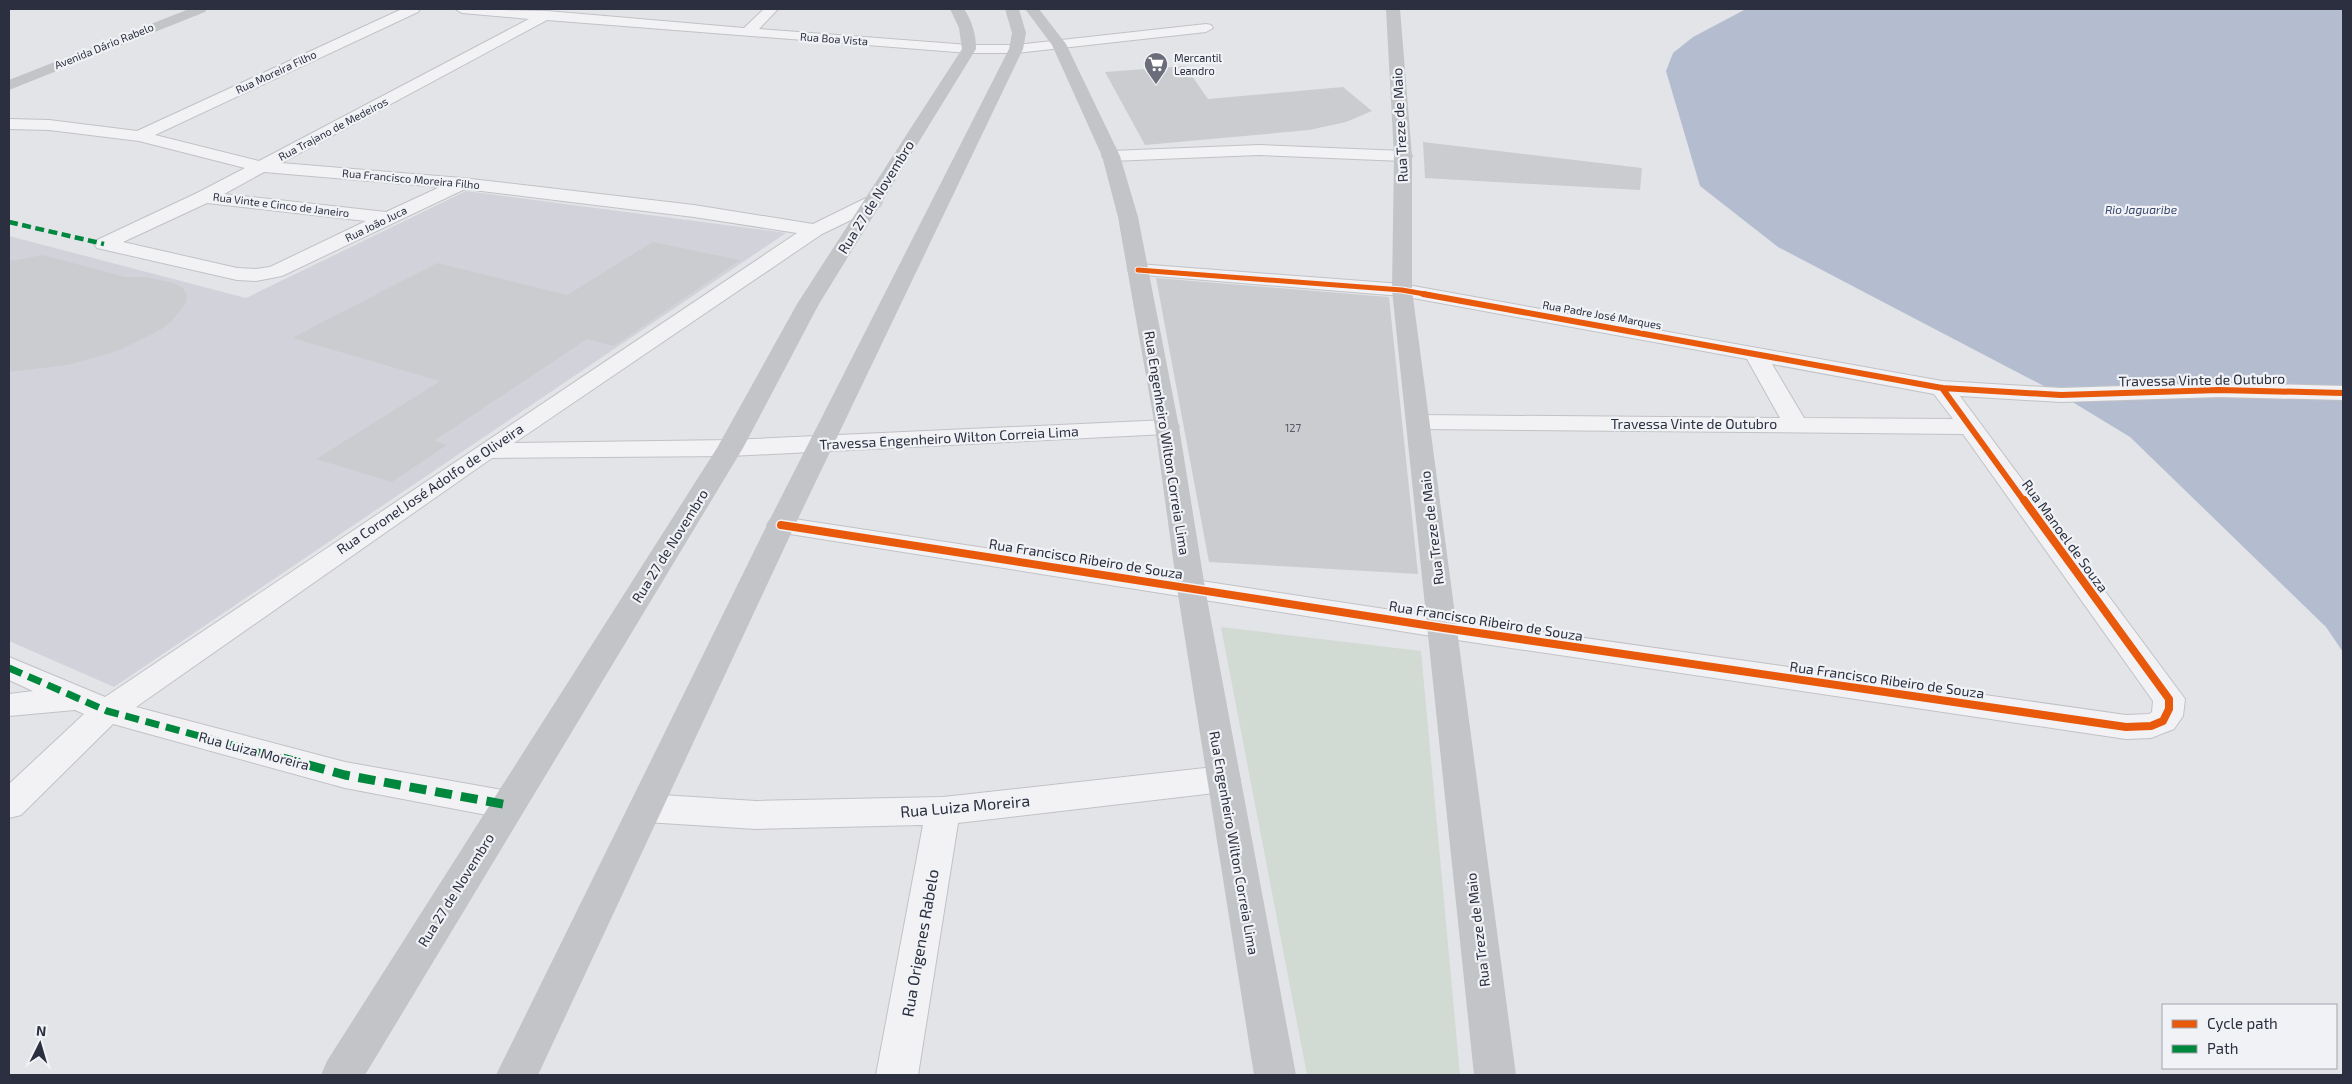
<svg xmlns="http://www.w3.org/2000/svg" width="2352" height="1084" font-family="'Exo 2',sans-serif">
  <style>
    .built { fill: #d2d3da }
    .green { fill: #d2dad4 }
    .water { fill: #b4bdd0 }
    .building { fill: #cbccd0 }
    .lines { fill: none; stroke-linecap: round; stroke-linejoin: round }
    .minor-casing { stroke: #c1c2c6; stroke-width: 2 }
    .minor { fill: #f2f2f4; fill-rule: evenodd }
    .secondary { fill: #c3c4c8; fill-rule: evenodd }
    .quiet-far2 { stroke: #00873e; stroke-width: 4.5; stroke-dasharray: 9 4.5; stroke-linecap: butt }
    .quiet-far1 { stroke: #00873e; stroke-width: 7; stroke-dasharray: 14 7; stroke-linecap: butt }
    .quiet { stroke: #00873e; stroke-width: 9; stroke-dasharray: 17 9; stroke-linecap: butt }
    .cycleway-far2-casing { stroke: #f1f2f6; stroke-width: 7 }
    .cycleway-far1-casing { stroke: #f1f2f6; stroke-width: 9 }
    .cycleway-casing { stroke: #f1f2f6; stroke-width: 11 }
    .cycleway-far2 { stroke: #e8590c; stroke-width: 5 }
    .cycleway-far1 { stroke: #e8590c; stroke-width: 6 }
    .cycleway { stroke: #e8590c; stroke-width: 8 }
    .labels { text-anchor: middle; stroke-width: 4.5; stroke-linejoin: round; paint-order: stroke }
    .far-street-label { font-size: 11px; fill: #2b2f3f; stroke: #f1f2f6 }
    .far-poi-label { font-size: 11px; fill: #2b2f3f; stroke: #f1f2f6; text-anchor: start }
    .number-label { font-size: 11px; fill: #545764 }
    .far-water-label { font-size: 12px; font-style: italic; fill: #39496f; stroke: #f1f2f6 }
    .street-label { font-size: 14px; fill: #2b2f3f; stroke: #f1f2f6 }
    .near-street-label { font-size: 16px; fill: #2b2f3f; stroke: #f1f2f6 }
  </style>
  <rect width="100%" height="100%" fill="#e3e4e8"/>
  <path class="built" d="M466,191L786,233L114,687L9,641V236L246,298Z"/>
  <path class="green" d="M1221,627L1421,651L1460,1075H1307Z"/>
  <path class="water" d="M1746,9H2343V652L2326,627L2130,437L2061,395L1778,247L1700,186L1666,71L1673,53L1693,37Z"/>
  <path class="building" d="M1185,66L1208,99L1343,87L1372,111L1346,122L1309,130L1145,145L1105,72Z
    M1423,142L1642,168L1640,190L1425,178Z
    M653,242L740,260L614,346L587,339L434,441L447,445L392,482L316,459L440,381L292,338L437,263L567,295Z
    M43,255L125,277H146L174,283L183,288L187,295L186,303L171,322L157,332L117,351L68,365L9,372V261Z
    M1156,278L1389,297L1418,574L1209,562Z"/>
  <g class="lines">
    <g class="minor-casing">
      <path id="minor" d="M402,9H420L418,12L155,135L259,161L529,19L462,13L455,9L547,11L744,28L764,9H778L759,29L969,45H1016L1206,24L1211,25L1213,28L1206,32L1016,53H969L547,20L281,163L462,178L694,205L813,224L866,198H880L882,202L880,206L822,234L514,443L730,440L1167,420L1176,422L1179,427L1176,432L1167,434L730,456L492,458L136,707L345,762L508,791L520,795L525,805L520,815L508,819L345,788L113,724L21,815L9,818V784L84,714L75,710L9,716V694L33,691L9,680V657L105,697L797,233L694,217L465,189L282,276L256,281L237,280L97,248L94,244L97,240L197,193L245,168L139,141L49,130L9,129V119L49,120L137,131ZM264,172L440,187L386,212L224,194ZM207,203L366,221L270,267L256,269L237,268L123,242Z
        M1259,145L1403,151L1409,152L1412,156L1409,160L1403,161L1259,155L1111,161L1105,160L1102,156L1105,152L1111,151Z
        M1138,264L1402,284L1942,381L2061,388L2219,383L2343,386V400L2219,397L2061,402L1960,396L2185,699L2183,716L2174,729L2151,738L2126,739L1444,638L771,531L767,525L771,519L781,517L1444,618L2126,715L2149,714L2152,712L2153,701L1963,434L1419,429L1410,427L1407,422L1410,417L1419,415L1780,418L1747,359L1402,296L1131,274L1128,270L1131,266ZM1772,364L1934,394L1953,419L1804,418Z
        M1223,766L1235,770L1240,779L1235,788L1223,792L958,823L918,1075H876L923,825L756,829L646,822L634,818L629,808L634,798L646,794L756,801L943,797Z"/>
    </g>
    <use href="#minor" class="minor"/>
    <path class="secondary" d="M189,9H207L205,12L9,90V80Z
      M950,9H964C972,21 976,34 976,49L819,304L743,448L365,1075H321L327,1061L717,448L797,304L962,49L959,28Z
      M1005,9H1019L1026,33L1023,49L795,525L538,1075H496L767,525L1009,49L1012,33Z
      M1025,9H1039L1066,44L1120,156L1138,217L1179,427L1205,588L1296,1075H1254L1177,588L1155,427L1118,217L1102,156L1052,45Z
      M1386,9H1400L1412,156V290L1516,1075H1474L1392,290L1394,156Z"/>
    <path class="quiet-far2" d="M9,222L104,244"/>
    <path class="quiet-far1" d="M9,668L107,711L288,760"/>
    <path class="quiet" d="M283,758L345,775L508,805"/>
    <g class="cycleway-far2-casing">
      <path id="cycleway-far2" d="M1138,270L1402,290L1430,295"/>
    </g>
    <g class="cycleway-far1-casing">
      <path id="cycleway-far1" d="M1423,294L1942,388L2061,395L2219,390L2343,393
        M1942,388L2024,501"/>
    </g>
    <g class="cycleway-casing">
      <path id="cycleway" d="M781,525L1444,628L2126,727L2151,726L2163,721L2169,709V699L2024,500"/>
    </g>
    <use href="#cycleway-far2" class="cycleway-far2"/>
    <use href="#cycleway-far1" class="cycleway-far1"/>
    <use href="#cycleway" class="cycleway"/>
  </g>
  <defs>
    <g id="supermarket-pin" transform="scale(1.25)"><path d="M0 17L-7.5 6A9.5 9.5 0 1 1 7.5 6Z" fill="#6b6e7a" stroke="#f1f2f6"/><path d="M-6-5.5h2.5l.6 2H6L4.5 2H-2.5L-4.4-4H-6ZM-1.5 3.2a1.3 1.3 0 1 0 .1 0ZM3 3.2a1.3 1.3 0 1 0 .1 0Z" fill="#fff"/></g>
  </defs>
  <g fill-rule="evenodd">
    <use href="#supermarket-pin" x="1156" y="64"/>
  </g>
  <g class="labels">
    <g class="far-street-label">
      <text transform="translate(834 39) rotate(4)" y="4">Rua Boa Vista</text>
      <text transform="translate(104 46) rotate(-22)" y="4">Avenida Dário Rabelo</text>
      <text transform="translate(276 72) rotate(-25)" y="4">Rua Moreira Filho</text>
      <text transform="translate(333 129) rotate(-28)" y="4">Rua Trajano de Medeiros</text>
      <text transform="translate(411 179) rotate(5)" y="4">Rua Francisco Moreira Filho</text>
      <text transform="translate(281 205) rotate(7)" y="4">Rua Vinte e Cinco de Janeiro</text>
      <text transform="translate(376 224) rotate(-26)" y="4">Rua João Juca</text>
      <text transform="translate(1602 315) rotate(10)" y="4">Rua Padre José Marques</text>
    </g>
    <g class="far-poi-label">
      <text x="1174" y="62">Mercantil<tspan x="1174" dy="13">Leandro</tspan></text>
    </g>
    <g class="number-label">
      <text x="1293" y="432">127</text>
    </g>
    <g class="far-water-label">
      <text x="2141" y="214">Rio Jaguaribe</text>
    </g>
    <g class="street-label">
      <text transform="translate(1400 125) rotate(-93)" y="5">Rua Treze de Maio</text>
      <text transform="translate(876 197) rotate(-58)" y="5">Rua 27 de Novembro</text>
      <text transform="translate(2202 380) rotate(-1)" y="5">Travessa Vinte de Outubro</text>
      <text x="1694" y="429">Travessa Vinte de Outubro</text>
      <text transform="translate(949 438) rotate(-3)" y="5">Travessa Engenheiro Wilton Correia Lima</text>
      <text transform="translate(1167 443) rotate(81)" y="5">Rua Engenheiro Wilton Correia Lima</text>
      <text transform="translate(430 489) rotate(-34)" y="5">Rua Coronel José Adolfo de Oliveira</text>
      <text transform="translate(1432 528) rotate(-97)" y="5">Rua Treze de Maio</text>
      <text transform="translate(2065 536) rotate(54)" y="5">Rua Manoel de Souza</text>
      <text transform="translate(670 546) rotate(-58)" y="5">Rua 27 de Novembro</text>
      <text transform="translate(1086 559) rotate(9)" y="5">Rua Francisco Ribeiro de Souza</text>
      <text transform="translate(1486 621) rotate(9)" y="5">Rua Francisco Ribeiro de Souza</text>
      <text transform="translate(1887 680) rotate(8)" y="5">Rua Francisco Ribeiro de Souza</text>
      <text transform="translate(254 751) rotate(15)" y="5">Rua Luiza Moreira</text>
      <text transform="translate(1234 843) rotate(80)" y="5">Rua Engenheiro Wilton Correia Lima</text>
      <text transform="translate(456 890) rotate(-58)" y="5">Rua 27 de Novembro</text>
      <text transform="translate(1478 930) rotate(-97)" y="5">Rua Treze de Maio</text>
    </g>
    <g class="near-street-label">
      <text transform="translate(965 806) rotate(-5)" y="6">Rua Luiza Moreira</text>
      <text transform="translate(920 943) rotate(-80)" y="6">Rua Origenes Rabelo</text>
    </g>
  </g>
  <rect width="2352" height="1084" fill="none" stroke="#2b2f3f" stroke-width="20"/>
  <rect x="2162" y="1004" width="175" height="65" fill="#f1f2f6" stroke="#a2a4ad"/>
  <rect x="2172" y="1020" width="25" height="8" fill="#e8590c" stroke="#a2a4ad"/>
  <text x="2207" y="1029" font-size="15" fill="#2b2f3f">Cycle path</text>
  <rect x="2172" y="1045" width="25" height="8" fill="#00873e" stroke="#a2a4ad"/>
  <text x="2207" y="1054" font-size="15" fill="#2b2f3f">Path</text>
  <g transform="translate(40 1044) rotate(5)" stroke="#f1f2f6" stroke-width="4" paint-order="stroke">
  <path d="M0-4L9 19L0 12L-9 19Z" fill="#2b2f3f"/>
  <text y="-8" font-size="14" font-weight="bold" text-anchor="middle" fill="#2b2f3f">N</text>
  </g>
</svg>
